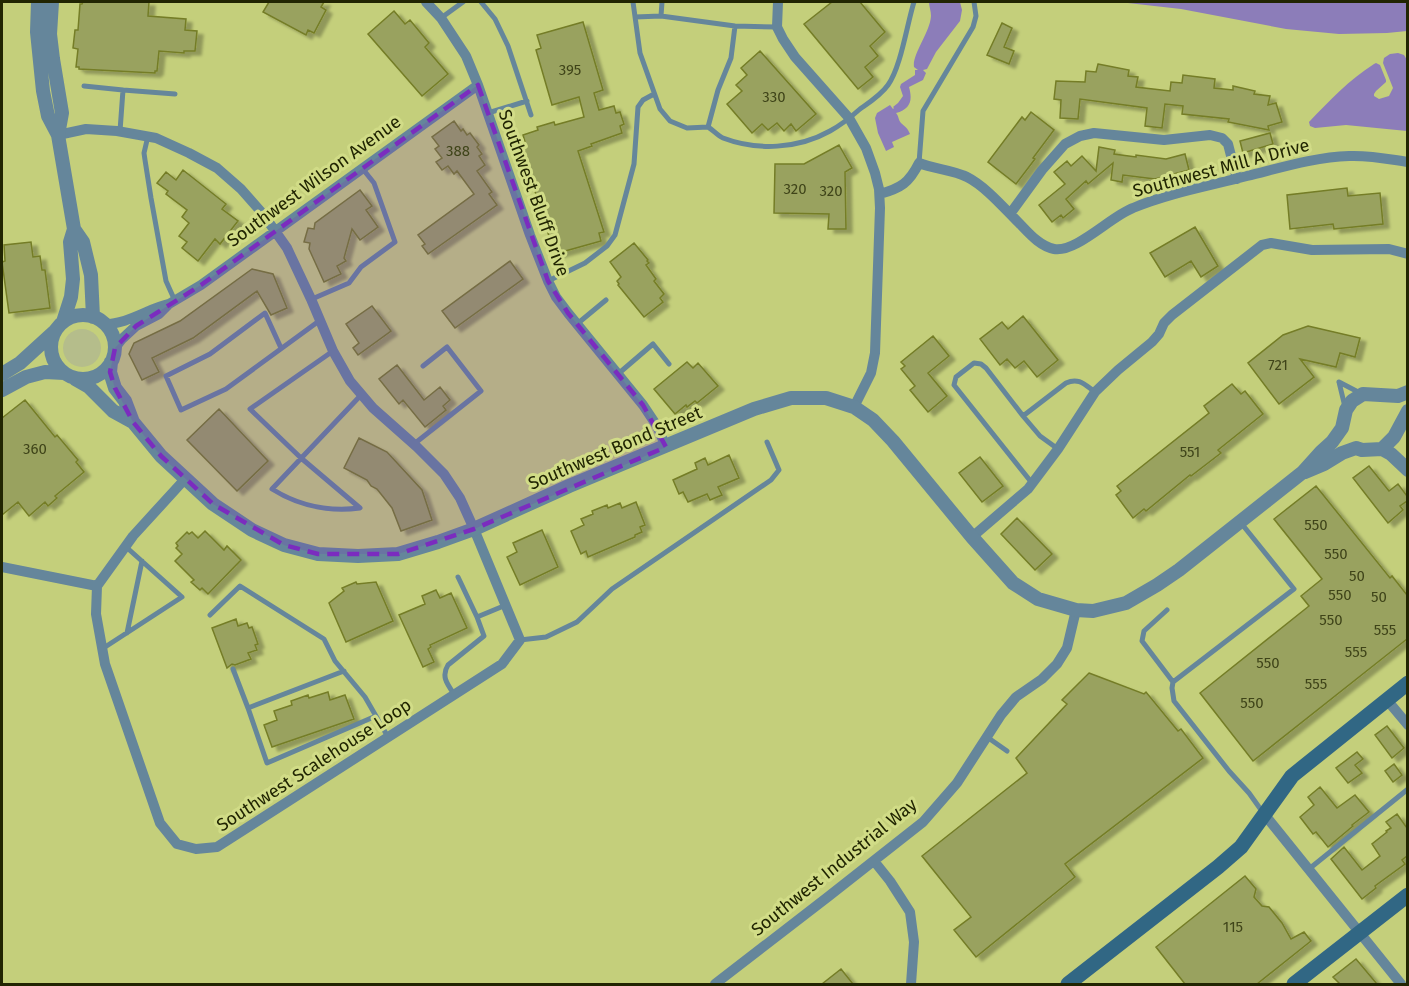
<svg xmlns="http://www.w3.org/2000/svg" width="1409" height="986" font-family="'Fira Sans',sans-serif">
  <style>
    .green { fill: #b5bd8b }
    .water { fill: #8c7db9 }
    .building { fill: #99a25f; stroke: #747d27; stroke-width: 1.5; filter: url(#shadow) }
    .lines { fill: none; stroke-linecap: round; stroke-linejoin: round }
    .service { stroke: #65869b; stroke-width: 5 }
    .minor { stroke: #65869b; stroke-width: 10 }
    .tertiary { stroke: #65869b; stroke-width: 14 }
    .secondary { stroke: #316784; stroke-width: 15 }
    .marked { fill: #7b2cbf; fill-opacity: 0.2; stroke: #7b2cbf; stroke-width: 4.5; stroke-dasharray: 12 8; stroke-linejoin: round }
    .labels { text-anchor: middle; stroke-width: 6; stroke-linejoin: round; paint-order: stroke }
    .number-label { font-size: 15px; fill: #3f4419 }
    .street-label { font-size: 18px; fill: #212502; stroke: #d1dc87 }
  </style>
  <defs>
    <filter id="shadow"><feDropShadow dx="6" dy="4" stdDeviation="1.5" flood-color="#0004"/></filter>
  </defs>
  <rect width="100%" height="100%" fill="#c4cf7b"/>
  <path class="green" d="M63 348a19 19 0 1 1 38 0a19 19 0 1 1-38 0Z"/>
  <path class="water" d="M929,2H960L962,10L960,21L936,52L927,69L923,70L926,73L923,80L909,87C913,101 910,109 896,113C899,116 898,120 901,123C906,128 907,127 910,134L892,142L894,147L886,151L878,133L875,118L877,113L890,105L893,109L894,108L893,107L898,103L903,96L900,87L901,84L915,75V70H918L914,67C912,54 930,33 931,16C931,11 929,6 929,2Z
    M1119,2H1407V31L1387,33L1339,34L1286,29L1181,9Z
    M1398,53L1404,55L1407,60V131L1346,125L1315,128L1310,126L1309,122C1330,100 1349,80 1374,64L1376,63L1380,65L1386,80V82L1376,91L1374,94V96L1379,99L1389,96L1393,88L1383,63L1384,58L1390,54Z"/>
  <path class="building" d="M83,2H149L148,16L186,19L185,30L197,31L195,51H184V53L159,51L157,71H155V73L79,69V67H76L78,49L73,48L75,30H78L80,4H82Z
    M269,2H324L321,7L326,10L314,33L308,30L306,35L263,12Z
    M832,2H860L885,32L870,46L878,56L865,67L873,77L858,89L804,24Z
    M394,11L405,24L410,20L429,43L425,47L448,74L422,96L368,34Z
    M583,22L603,90L594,93L599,110L614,106L616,113L620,112L624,124L620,126L622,133L591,144L592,146L578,151L604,232L599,233L601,241L558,253L556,248L553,249L520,143L525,142L523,135L538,130L537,127L554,122L555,125L584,117L579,97L552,105L536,50L541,48L537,35Z
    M1002,23L1012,28L1004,47L1014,51L1009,64L987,55Z
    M760,51L816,114L796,131L791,124L784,131L777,123L768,130L762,124L752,133L727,104L742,91L736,85L747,75L741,68Z
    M1098,64L1129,70L1128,76L1138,77L1136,87L1170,91L1171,82L1182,83L1183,75L1215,79L1214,88L1233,90V86L1255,91L1254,94L1270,96L1268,105L1276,103L1282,122L1268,126L1269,130L1228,122L1229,119L1182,114L1183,106L1165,104L1162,128L1145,126L1147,108L1080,99L1078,119L1060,118L1061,100L1054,99L1056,81L1085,82L1086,71L1096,72Z
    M1031,112L1054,130L1033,158L1035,159L1016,184L988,162L1022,117L1025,120Z
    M454,121L461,131L463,129L467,135L470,133L479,145L477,147L482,154L479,156L485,165L477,171L492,192L489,194L497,205L428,254L422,246L425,244L418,235L474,194L457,171L454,174L448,166L442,170L436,162L442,158L435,149L439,146L432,137Z
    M1270,133L1273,144L1243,153L1240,141Z
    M839,145L852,168L845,172L846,229H828L829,214L774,213L775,164H804Z
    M1099,147L1115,150L1114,154L1136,157V155L1166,159L1185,154L1189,170L1155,179L1123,175L1122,182L1111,180L1113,163L1088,184L1086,181L1066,199L1074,209L1063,218L1061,215L1052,222L1039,205L1065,184L1054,172L1067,161L1071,166L1082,156L1096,171Z
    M183,170L226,204L222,209L238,221L220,244L215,239L198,261L182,248L187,242L179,236L189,223L182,217L187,210L166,194L168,191L157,183L166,172L176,180Z
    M1347,188L1348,196L1380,193L1383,224L1334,229L1333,224L1290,229L1287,195Z
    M360,190L372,206L366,210L378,227L360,240L352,229L344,258L346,261L337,266L341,274L324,282L309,249L310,243L304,242L308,228L314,229L315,223Z
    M1195,227L1218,266L1201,277L1191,261L1165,277L1150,253Z
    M31,242L33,257L40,256L42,270H45L50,308L9,313L2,262L5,261L4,245Z
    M634,243L648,260L647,261L649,263L646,265L656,279L654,281L664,294L660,298L663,302L644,317L618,285L619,284L617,281L621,277L610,262Z
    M510,261L523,279L455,328L442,311Z
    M252,269L273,274L287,308L271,315L257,291L193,338L152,358L159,372L142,380L129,354L134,343L180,321Z
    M372,306L391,331L358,355L353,348L359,343L346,324Z
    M1023,316L1058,360L1037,377L1024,361L1015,368L1007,359L1000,365L980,339L1002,322L1008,329Z
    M1308,326L1360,338L1355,357L1340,353L1336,367L1300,359L1314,377L1279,404L1248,363L1283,335Z
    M933,336L949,356L928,373L947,396L928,412L910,390L915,386L901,369L905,366L901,362Z
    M687,362L693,368L698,363L718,386L697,403L695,401L687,407L686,405L675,414L654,389Z
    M397,365L424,400L440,387L450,400L443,406L446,410L425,427L403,400L399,404L379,379Z
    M1232,384L1241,394L1245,391L1263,414L1218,450L1221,453L1191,476L1190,475L1146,511L1144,509L1133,518L1116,495L1121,491L1117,486L1209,413L1204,406Z
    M25,400L55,437L57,435L78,460L76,462L84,472L55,496L57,498L48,506L45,502L29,516L18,502L2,515V418Z
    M219,409L268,461L237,491L187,440Z
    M359,438L387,452L422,490L432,520L401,531L392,508L377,489L371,486L367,480L344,468Z
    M729,455L739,478L718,487L722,495L710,500L707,494L688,502L683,492L679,494L673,480L697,469L695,463L705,458L708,465Z
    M980,457L1003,486L982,502L959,473Z
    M1369,466L1389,491L1398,484L1407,496V501L1400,506L1403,510L1388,523L1353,478Z
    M1316,486L1390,578L1392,576L1407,595V639L1253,761L1200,693L1309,606L1301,596L1322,579L1274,519Z
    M636,502L645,525L640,527L642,532L635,535V537L588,557L586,551L581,554L571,531L584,525L581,519L593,514L592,511L607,505L608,508L620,503L622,508Z
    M1017,518L1052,554L1035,570L1001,534Z
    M542,530L558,567L520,585L507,557L517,552L513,543Z
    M205,531L224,550L227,546L241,560L208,594L202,588L200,590L191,582L194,580L175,561L182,554L176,548L178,546L176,543L187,532L189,534L192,532L198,538Z
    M356,582L357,584L376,582L393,621L346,642L329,603L344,591L342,588Z
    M436,590L440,598L451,593L467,628L430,645L431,647L428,649L434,662L423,667L399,615L425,604L422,596Z
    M236,619L238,626L247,623L249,628L252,627L258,644L255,645L257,650L248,653L251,659L235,665L232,664L227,668L212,628Z
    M1089,673L1144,694L1146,692L1178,731L1181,729L1203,758L1065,864L1075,877L976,957L954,930L971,917L922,856L1027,773L1016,758L1067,704L1062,700Z
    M328,692L330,700L345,695L354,719L272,747L264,725L277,720L274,711L292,705L291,701L308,695L309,698Z
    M1387,726L1404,748L1392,758L1375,735Z
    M1357,752L1363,759L1355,765L1362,773L1348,783L1336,768Z
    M1394,764L1402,775L1393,782L1385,771Z
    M1320,787L1337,808L1355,795L1369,812L1352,825L1353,826L1328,847L1316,832L1313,834L1300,817L1314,805L1308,797Z
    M1397,814L1407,828V856L1402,860L1405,864L1375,886L1376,888L1362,899L1331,859L1344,847L1362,870L1380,856L1372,844L1387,832L1386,831L1391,828L1386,822Z
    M1245,876L1256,889L1254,897L1262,906L1269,907L1282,923L1291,939L1304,932L1311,941L1257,984H1185L1156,947Z
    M1356,959L1377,984H1340L1333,977Z
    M841,969L853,984H822Z"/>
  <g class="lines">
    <path class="service" d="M481,2L495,19L508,46L531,115
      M633,2L640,53L660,109L670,121L687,128L708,127C713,130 718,136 723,138C757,151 798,149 830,131C841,125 851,117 860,109C870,102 881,95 888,85C901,67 907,24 914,2
      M662,2L661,16L735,26L777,27
      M635,17L661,16
      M441,18L463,2
      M84,86L123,90
      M488,113L527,101
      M708,127L718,90L731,58L735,26
      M120,131L123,90L175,94
      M148,136L144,153L145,160L151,198L166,281L175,301
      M919,163L923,111L973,27L976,16L974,2
      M548,281L585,263L607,246L615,235L634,164L638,107L643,100L654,94
      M312,299L349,283L361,267L395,242L374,183L362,168
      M577,324L606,300
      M281,348L265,313L210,354L166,376L181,410L226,389L319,321
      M333,351L250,409L301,458L360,508C328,512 299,506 272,489L362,394
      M618,374L653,344L669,364
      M1339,382L1345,407
      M1339,382L1362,394
      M1023,416L1040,436L1058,449
      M414,444L481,391L447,347L423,366
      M1032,483L954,385L956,377L974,363L981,364L986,368L1023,416L1066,383C1079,377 1085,385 1095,392
      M458,577L477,617
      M1167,610L1144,631L1142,641L1173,682L1294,589L1241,523
      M210,615L240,586L324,639L335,661L365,697L388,737
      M127,633L142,561
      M520,640L546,637L577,622L612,589L771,480L779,470L767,442
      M102,649L182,597L125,546
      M233,669L248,708
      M344,671L248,708L267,763L376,716
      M1173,682L1172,688L1174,701L1229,771L1249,793L1264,814
      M454,694C447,684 441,676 448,665L484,636L477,617L506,605
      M987,737L1007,751
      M1309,869L1408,789"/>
    <path class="minor" d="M426,2L441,18L466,56L478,85L530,235L548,281L556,297L568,313L643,405L657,426L666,447
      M778,2L777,27L783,39L795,57L849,118L866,148L875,173L879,189L880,208L875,353L871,373L854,407
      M58,135L86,129L117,131L156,138L189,153L217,168L241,189L263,214L287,248L311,299L333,351L350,381L373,408L417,447L444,474L460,498L474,529L520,640L502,664L217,847L196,849L177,844L160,823L105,664L96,614L97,586L133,536L185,479
      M880,194C901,188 909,183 919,163C934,169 954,170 967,177C985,186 1004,208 1018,222C1028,232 1039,246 1054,249C1076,253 1111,216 1133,208C1169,193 1209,186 1247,176C1280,168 1315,157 1349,156C1369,155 1388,159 1408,162
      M1010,214L1042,170L1065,144L1080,136L1094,133L1164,140L1210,135L1222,138L1228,144L1237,179
      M105,324C128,324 147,309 169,304
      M115,348L122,339L136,326L159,314L169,304L201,285L478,85
      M972,537L1028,489L1058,449L1095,392L1118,370L1152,342L1159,334L1164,323L1172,315L1262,245L1271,243L1312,250L1389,249L1408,254
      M2,567L97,586
      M1387,700L1408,725
      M1265,815L1401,984
      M874,861L890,881L910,912L914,942L911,984
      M715,984L829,896L923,822L957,783L1001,715L1016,697L1042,679L1057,664L1067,648L1076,610"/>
    <path class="tertiary" d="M38,2L37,32L43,91L48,116L58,135L74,229L70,242L73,279L71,297L63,322
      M52,2L50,34L53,59L62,113L58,135
      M74,229L83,242L91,275L93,317
      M51 347a32 32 0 1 1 64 0a32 32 0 1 1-64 0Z
      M111,362L110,372L115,388L125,401L133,422L161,456L213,504L252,530L284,545L318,554L358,556L398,554L438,542L474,529L569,486L754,409L791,398H826L854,407L873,420L893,441L972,537L1013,583L1038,599L1076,610L1093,611L1126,603L1157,585L1179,570L1303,472L1321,452L1332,442L1342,428L1346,410L1352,401L1363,394L1398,396L1408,392
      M2,374L20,363L54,332
      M75,379L89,387L113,411L133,422
      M2,390L26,377L45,372L64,373
      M1382,449L1391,454L1408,470
      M1305,472L1324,464L1342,453L1356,448L1362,450L1382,449L1394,437L1408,411"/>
    <path class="secondary" d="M1068,984L1218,867L1241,847L1292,776L1408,683
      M1294,984L1408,895"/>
  </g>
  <path class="marked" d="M478,85L548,281L568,313L643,405L666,447L474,529L398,554H318L284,545L213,504L161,456L133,422L115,388L110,372L115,348L136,326L201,285Z"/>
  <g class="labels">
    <g class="number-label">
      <text x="570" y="75">395</text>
      <text x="774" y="102">330</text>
      <text x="458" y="156">388</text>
      <text x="795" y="194">320</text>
      <text x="831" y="196">320</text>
      <text x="1278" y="370">721</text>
      <text x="35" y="454">360</text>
      <text x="1190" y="457">551</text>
      <text x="1316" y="530">550</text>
      <text x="1336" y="559">550</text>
      <text x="1357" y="581">50</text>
      <text x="1340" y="600">550</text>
      <text x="1379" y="602">50</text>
      <text x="1331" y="625">550</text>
      <text x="1385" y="635">555</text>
      <text x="1356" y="657">555</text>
      <text x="1268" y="668">550</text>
      <text x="1316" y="689">555</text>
      <text x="1252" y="708">550</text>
      <text x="1233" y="932">115</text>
    </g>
    <g class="street-label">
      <text transform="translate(1221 168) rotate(-15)" y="6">Southwest Mill A Drive</text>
      <text transform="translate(314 181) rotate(-36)" y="6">Southwest Wilson Avenue</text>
      <text transform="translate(534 193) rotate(70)" y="6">Southwest Bluff Drive</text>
      <text transform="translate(615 448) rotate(-23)" y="6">Southwest Bond Street</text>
      <text transform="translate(314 765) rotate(-33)" y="6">Southwest Scalehouse Loop</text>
      <text transform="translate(834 867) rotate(-39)" y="6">Southwest Industrial Way</text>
    </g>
  </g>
  <rect width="1409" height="986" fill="none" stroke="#212502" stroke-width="6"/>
</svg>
